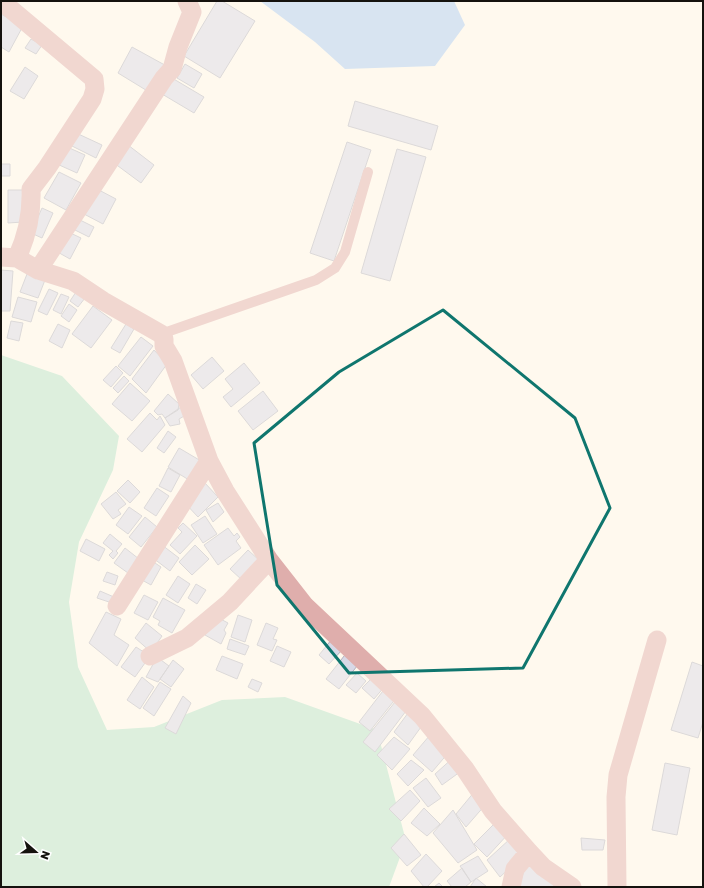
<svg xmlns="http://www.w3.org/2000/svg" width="704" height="888" font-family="'Golos Text',sans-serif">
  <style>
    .green { fill: #b3e3c8 }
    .water { fill: #a9cbf4 }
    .building { fill: #d8d8e6; stroke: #b2b2bf }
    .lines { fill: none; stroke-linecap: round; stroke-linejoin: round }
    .service { stroke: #dfaeac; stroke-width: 10 }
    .minor { stroke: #dfaeac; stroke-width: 19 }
    .marked { fill: none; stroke: #0f766e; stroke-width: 3; stroke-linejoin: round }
  </style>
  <rect width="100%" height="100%" fill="#fff9ee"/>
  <path class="green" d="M1,355L62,376L119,436L113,470L79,542L69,602L78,667L107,730L154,727L222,700L285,697L377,730L406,841L389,887H1Z"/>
  <path class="water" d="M260,1H454L465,25L435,66L345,69L315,42Z"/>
  <path class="building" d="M217,1H222L255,21L220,78L184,56Z
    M1,14L23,26L9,52L1,47Z
    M31,39L42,45L36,54L25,48Z
    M132,47L172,69L154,95L118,73Z
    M185,64L202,74L194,88L177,78Z
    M25,67L38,76L24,99L10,91Z
    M172,78L204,97L194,113L162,94Z
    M355,101L438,126L431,150L348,126Z
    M74,132L102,145L96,158L68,144Z
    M347,142L371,150L334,261L310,253Z
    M128,145L154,165L141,183L114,163Z
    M65,146L85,155L77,173L57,164Z
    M397,149L426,157L390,281L361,273Z
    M1,164H10V176H1Z
    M59,172L81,183L66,210L44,198Z
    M97,189L116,199L103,224L84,214Z
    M8,190H23V222L8,223Z
    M42,208L53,213L42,238L31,233Z
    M76,218L94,227L89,237L71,228Z
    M64,230L81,238L70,259L54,250Z
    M1,270L13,271L10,311H1Z
    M27,274L45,280L38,298L20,292Z
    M49,289L58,293L47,315L38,311Z
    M76,292L85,298L78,307L70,301Z
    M61,294L69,297L61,314L53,310Z
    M18,297L37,302L31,322L12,317Z
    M69,304L77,310L69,322L61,316Z
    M93,306L112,320L91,348L72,334Z
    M11,321L23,323L19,341L7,338Z
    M58,324L70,330L62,348L49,341Z
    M126,324L134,329L120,353L111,348Z
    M141,337L153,346L130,376L118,366Z
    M154,350L167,364L146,393L132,379Z
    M212,357L224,371L203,389L191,375Z
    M244,363L260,383L231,407L223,397L233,389L225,379Z
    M116,366L123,373L111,387L103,380Z
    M124,376L129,381L118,393L113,388Z
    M130,383L150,401L132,421L112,404Z
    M263,391L278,411L253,430L238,411Z
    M168,394L179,404L178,410L165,418L162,414L158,415L154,411Z
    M181,407L186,415L179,419L180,424L170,426L165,418Z
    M150,413L157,420L160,416L165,425L142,452L127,439Z
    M168,431L176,437L164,453L157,448Z
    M179,448L201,461L189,480L168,467Z
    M168,468L180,475L171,492L159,486Z
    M128,480L140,492L130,503L117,491Z
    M204,482L218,497L198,517L184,502Z
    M157,488L169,496L156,516L144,508Z
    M116,492L126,504L118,510L121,514L113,519L101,504Z
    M218,503L224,512L213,522L206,510Z
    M129,507L142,516L128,534L116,525Z
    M205,516L217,534L203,543L191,525Z
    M145,517L157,527L141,547L129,537Z
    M183,523L197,536L180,554L170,545L182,532L178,528Z
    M228,528L234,536L237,533L240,537L236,541L241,548L218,565L204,545Z
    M110,534L122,544L116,551L118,553L113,559L109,555L113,551L103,543Z
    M86,539L105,549L99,561L80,551Z
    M162,545L179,558L170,571L153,558Z
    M195,545L209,559L192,575L179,562Z
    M125,548L139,559L128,573L114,563Z
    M248,550L260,561L242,580L230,569Z
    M152,561L161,567L151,585L142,580Z
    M107,572L118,576L115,585L103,581Z
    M178,576L190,584L178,603L166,595Z
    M196,584L206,590L197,604L188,598Z
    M100,591L114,597L112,603L97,598Z
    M144,595L158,602L148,620L134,613Z
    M163,598L185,610L172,633L158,625L160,621L153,617Z
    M106,612L121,619L114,635L129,645L117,666L89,643Z
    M238,615L252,620L245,642L231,637Z
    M215,616L228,623L224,630L226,633L221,644L205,635Z
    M146,623L162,636L151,652L135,638Z
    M266,623L278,628L273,639L277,640L272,651L257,645Z
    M230,639L249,646L245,655L227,649Z
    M332,639L343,649L329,664L319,655Z
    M277,646L291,652L284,667L270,661Z
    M136,647L150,656L135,677L121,667Z
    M348,651L361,661L339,689L326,679Z
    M222,656L243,664L237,679L216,670Z
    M157,657L169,666L158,682L146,677Z
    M173,660L184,669L171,687L160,679Z
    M692,662L703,666V722L698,738L671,730Z
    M357,673L366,681L356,693L346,685Z
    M374,676L385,686L374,699L362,688Z
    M142,677L154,687L140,709L127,700Z
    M252,679L262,683L258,692L248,687Z
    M160,682L171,689L154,716L143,708Z
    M386,687L397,697L370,731L359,722Z
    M183,696L191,703L176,734L165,728Z
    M395,702L406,711L375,752L363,742Z
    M408,713L421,727L408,745L394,732Z
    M430,735L449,752L432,772L413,755Z
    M394,737L410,749L392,770L377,755Z
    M454,757L464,769L442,785L435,774Z
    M411,760L424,770L408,786L397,774Z
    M665,763L690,768L677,835L652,830Z
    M426,778L441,798L428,807L413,788Z
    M410,790L420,801L401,821L389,809Z
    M475,791L486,804L466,827L456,814Z
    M424,808L440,824L427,836L411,823Z
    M453,810L477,850L458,863L433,833Z
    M497,821L509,833L487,857L474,844Z
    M404,834L421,855L407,866L391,848Z
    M511,838L525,854L500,877L487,860Z
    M581,838L605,840L603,850H582Z
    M426,854L442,871L427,887H424L411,871Z
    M478,856L488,871L471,882L460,866Z
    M528,857L558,879L553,887H519Z
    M462,868L471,882L465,887H452L447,881Z
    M476,878L487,887H470Z
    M439,883L443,887H434Z"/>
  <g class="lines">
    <path class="service" d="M161,334L316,280L335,268L345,252L368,172"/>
    <path class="minor" d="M1,1L94,79L95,89L92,99L47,168L31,189C32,213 27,236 17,258
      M1,257L17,258L38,270L73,281L103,301L161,334L164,339V346L173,361L209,461L225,491L269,560L305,606L422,716L465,769L493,811L529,852L543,867L572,887
      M38,270L164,78L172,69L178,47L192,12L187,1
      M117,606L209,461
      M150,656L187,638L230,602L269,560
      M511,887L515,869L529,852
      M617,887L616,797L618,775L657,640"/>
  </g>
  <path d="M0 0H704V888H0ZM443,310L575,418L610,508L523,668L349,673L277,585L254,443L339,372Z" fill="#fff9ee" fill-opacity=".55" fill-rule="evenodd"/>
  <path class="marked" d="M443,310L575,418L610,508L523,668L349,673L277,585L254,443L339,372Z"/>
  <rect width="704" height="888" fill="none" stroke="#15120e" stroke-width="4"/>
  <g transform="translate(36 852) rotate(110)" stroke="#ffffff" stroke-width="3" paint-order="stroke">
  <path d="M0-3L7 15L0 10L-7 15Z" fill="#15120e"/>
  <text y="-6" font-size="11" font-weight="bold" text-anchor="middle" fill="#15120e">N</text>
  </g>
</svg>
